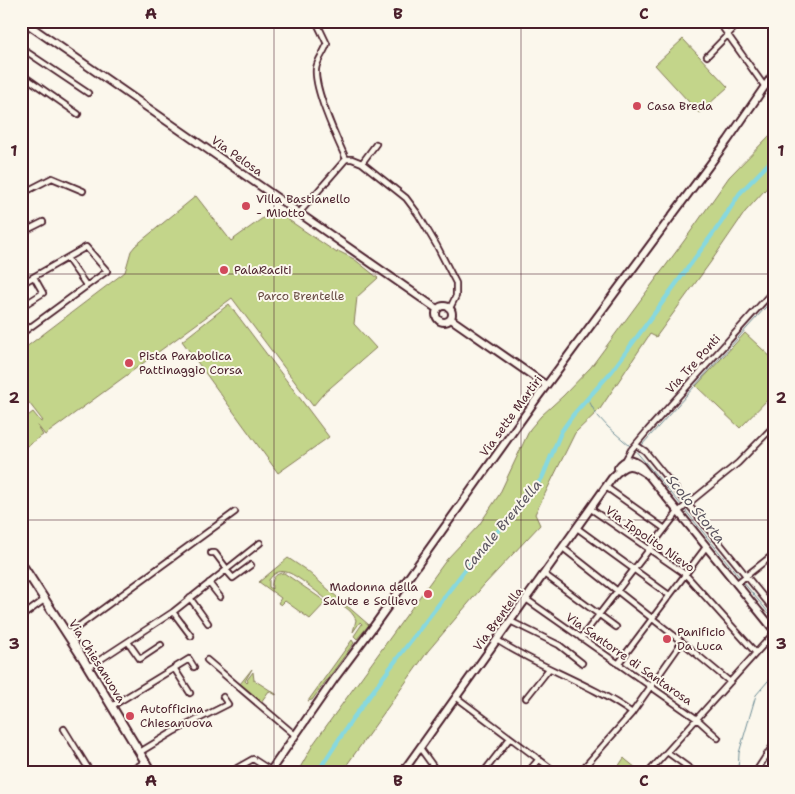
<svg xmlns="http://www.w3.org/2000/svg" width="795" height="794" font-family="'Shantell Sans',sans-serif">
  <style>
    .green { fill: #c3d58a; stroke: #867a5a }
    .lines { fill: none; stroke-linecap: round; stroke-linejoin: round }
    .stream { stroke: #6f8e97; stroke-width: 1 }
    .canal { stroke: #87d8df; stroke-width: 4.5 }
    .street-casing { stroke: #4a1f2b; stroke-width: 8 }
    .secondary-casing { stroke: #4a1f2b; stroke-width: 10 }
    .primary-casing { stroke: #4a1f2b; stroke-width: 11 }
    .street { stroke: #fbf7ec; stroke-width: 4.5 }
    .secondary { stroke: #fbf7ec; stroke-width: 6 }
    .primary { stroke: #fbf7ec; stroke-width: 7 }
    .grid { fill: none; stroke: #4a1f2b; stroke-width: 1; stroke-opacity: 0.55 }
    .poi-dot { fill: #d1495b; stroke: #fbf7ec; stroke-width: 2 }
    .labels { text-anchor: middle; stroke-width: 4; stroke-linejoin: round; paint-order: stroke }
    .poi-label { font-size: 12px; fill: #4a1f2b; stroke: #fbf7ec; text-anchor: start }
    .street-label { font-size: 12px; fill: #4a1f2b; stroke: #fbf7ec }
    .park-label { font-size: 12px; fill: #684c43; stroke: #fbf7ec }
    .water-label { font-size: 14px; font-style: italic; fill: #5c5661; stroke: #fbf7ec }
    .neatline { fill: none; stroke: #4a1f2b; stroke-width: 2 }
    .grid-label { font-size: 16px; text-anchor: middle; font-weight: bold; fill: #4a1f2b }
  </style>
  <rect width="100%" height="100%" fill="#fbf7ec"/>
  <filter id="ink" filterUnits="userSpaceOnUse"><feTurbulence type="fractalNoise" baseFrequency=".02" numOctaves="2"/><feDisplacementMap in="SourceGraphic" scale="10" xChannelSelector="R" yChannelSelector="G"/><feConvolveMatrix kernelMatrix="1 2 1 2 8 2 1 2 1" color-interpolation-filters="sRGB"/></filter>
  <g filter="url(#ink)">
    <path class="green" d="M683,39L728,87L699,113L655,65Z
      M774,131V180L745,212L710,263L656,337L650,334L600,409L575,433L535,514L540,525L484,585L428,651L341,773H297L314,743L447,559L479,525L499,495L530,429L541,416L563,396L591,367L684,241L729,177Z
      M196,196L231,241L274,210L337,253L338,251L354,259L378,278L357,297L354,324L376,348L323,394L313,406L232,298L45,435L37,425L43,435L21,450V421L33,412L41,422L43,421L23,395L27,392L21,383V351L125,272L131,251L135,246Z
      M229,304L329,437L278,473L182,341Z
      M745,333L774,360V393L740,428L696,386Z
      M288,558L306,570L369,625L357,639L354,636L362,624L360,622L353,632L356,620C352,610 340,602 329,601C320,595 295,573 286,572C278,570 273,574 269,580V587L272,589C271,579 275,573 284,573L326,602L310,619L285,601L281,605L278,603L281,598L259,582Z
      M352,640L354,643L312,700L308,701Z
      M252,669L245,681L247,683L248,682L247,680L253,672L254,680L276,694V695L269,691L261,702L240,684Z
      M624,758L626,760L641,772L608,773L615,765L618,767Z"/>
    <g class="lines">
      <path class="stream" d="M588,399L596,414
        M598,416L608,427L630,446
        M641,446L774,298
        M634,449L683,507
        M685,510L741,579
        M743,582L774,619
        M738,773L739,753L756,695L774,674"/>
      <path class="canal" d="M317,773L351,721L390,668L481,549L517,511L542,478L561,432L573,415L612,371L720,224L740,193L774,158"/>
      <g class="street-casing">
        <path id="street" d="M316,21L327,44C324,53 317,60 316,69C314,90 337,139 346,159
          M718,21L765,87
          M21,48L88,93
          M707,56L741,21
          M21,74L78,114
          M362,163L376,144
          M21,194L52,178L83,191
          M299,213L346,159H352L362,163L406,198L418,214L437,246L456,283V296L450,308
          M21,233L43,222
          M67,258L86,285
          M21,284L86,247L107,271L21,334
          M21,307L43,293L34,277
          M636,445L645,451L774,610
          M625,461L631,450L648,430L774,290
          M606,487L665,529
          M591,509L685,574L756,653
          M577,528L669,595
          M563,548L682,642L730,682
          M211,553H215L227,569
          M226,570L233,578L251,565
          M544,574L616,627
          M21,583L30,577
          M209,583L220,597
          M736,584L774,554
          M190,598L208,623
          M526,599L697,719L718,738
          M173,612L191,636
          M21,617L44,600
          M510,621L559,645L582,663
          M68,634L235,512
          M581,638L678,512L738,463L774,426
          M497,640C540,668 590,683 632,713
          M128,642L140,659L161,645
          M207,660L295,735
          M618,664L706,547
          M89,667L173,612L260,543
          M174,668L190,693
          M456,697L557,773
          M526,698L549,669
          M112,706L189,659L194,667
          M64,729L91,773
          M420,748L438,773
          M140,752L173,732L228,704L223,697
          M667,752L696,773
          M237,768L253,759L270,770
          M127,773L145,762
          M483,773L510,738
          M527,773L539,759
          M579,773L632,713L682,642
          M648,773L774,633
          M755,773L774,744"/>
      </g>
      <g class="secondary-casing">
        <path id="secondary" d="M23,21L437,309
          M436 314a8 8 0 1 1 16 0a8 8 0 1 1-16 0Z
          M451,319L546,385
          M618,468C625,458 632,458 641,466L774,630
          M269,773L335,678L371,630L537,398L728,140L774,73
          M402,773L612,478C626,462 631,463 648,475"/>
      </g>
      <g class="primary-casing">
        <path id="primary" d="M21,563L82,657L152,773"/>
      </g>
      <use href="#street" class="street"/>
      <use href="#secondary" class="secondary"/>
      <use href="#primary" class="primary"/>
    </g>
  </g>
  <path class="grid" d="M274,21V773M521,21V773M21,274H774M21,520H774"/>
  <g class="poi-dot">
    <circle cx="637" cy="106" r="5"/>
    <circle cx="246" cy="206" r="5"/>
    <circle cx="224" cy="270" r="5"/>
    <circle cx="129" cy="363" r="5"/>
    <circle cx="428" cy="594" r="5"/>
    <circle cx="667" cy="639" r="5"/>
    <circle cx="130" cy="716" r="5"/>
  </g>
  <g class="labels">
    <g class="poi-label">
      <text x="647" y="110">Casa Breda</text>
      <text x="256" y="203">Villa Bastianello<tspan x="256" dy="14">- Miotto</tspan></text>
      <text x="234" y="274">PalaRaciti</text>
      <text x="139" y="360">Pista Parabolica<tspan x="139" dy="14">Pattinaggio Corsa</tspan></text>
      <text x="418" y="591" text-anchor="end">Madonna della<tspan x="418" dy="14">Salute e Sollievo</tspan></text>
      <text x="677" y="636">Panificio<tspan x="677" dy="14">Da Luca</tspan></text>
      <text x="140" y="713">Autofficina<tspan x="140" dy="14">Chiesanuova</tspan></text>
    </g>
    <g class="street-label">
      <text transform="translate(237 156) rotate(35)" y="4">Via Pelosa</text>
      <text transform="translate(693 364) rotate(-48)" y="4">Via Tre Ponti</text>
      <text transform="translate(511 416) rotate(-54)" y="4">Via sette Martiri</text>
      <text transform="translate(650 539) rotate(35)" y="4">Via Ippolito Nievo</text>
      <text transform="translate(498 619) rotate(-54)" y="4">Via Brentella</text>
      <text transform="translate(629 659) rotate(35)" y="4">Via Santorre di Santarosa</text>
      <text transform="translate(97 661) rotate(58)" y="4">Via Chiesanuova</text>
    </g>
    <g class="park-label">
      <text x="301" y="300">Parco Brentelle</text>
    </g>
    <g class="water-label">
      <text transform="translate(696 509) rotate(51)" y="5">Scolo Storta</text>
      <text transform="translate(502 525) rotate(-50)" y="5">Canale Brentella</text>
    </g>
  </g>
  <rect width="795" height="794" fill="none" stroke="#fbf7ec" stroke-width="55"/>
  <rect x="28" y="28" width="740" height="738" class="neatline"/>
  <g class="grid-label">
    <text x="151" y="19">A</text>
    <text x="398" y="19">B</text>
    <text x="644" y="19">C</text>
    <text x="14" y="156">1</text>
    <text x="781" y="156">1</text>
    <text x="14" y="403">2</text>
    <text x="781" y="403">2</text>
    <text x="14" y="649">3</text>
    <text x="781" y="649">3</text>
    <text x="151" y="786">A</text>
    <text x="398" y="786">B</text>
    <text x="644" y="786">C</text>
  </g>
</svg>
